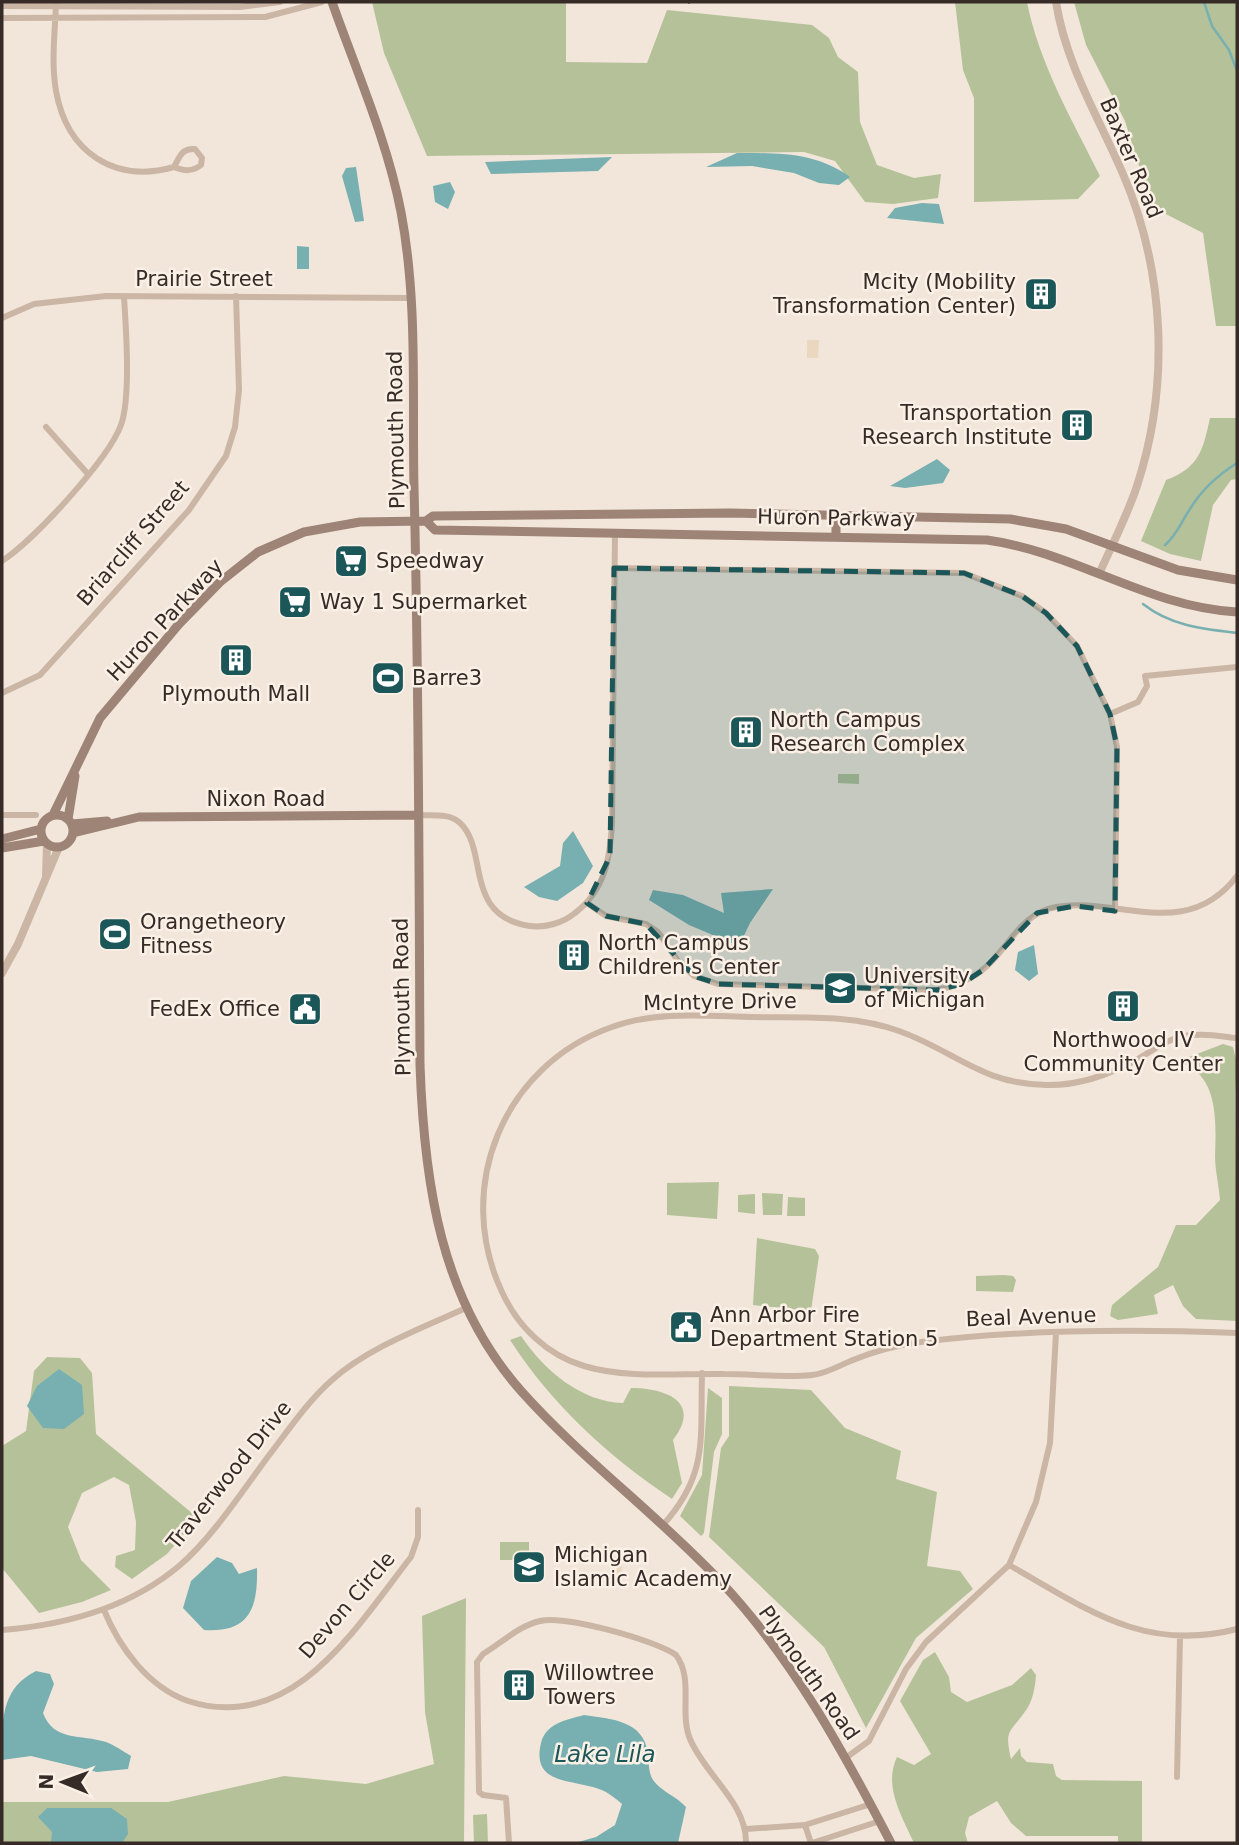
<svg xmlns="http://www.w3.org/2000/svg" width="1239" height="1845" font-family="'DejaVu Sans',sans-serif">
  <style>
    .green { fill: #b5c299 }
    .plaza { fill: #ebd7c0 }
    .water { fill: #78afb0 }
    .lines { fill: none; stroke-linecap: round; stroke-linejoin: round }
    .stream { stroke: #78afb0; stroke-width: 2.5 }
    .minor { stroke: #cbb6a5; stroke-width: 6 }
    .tertiary { stroke: #cbb6a5; stroke-width: 8 }
    .secondary { stroke: #9e8477; stroke-width: 9 }
    .rail { stroke: #362b27; stroke-width: 2.5; stroke-dasharray: 2 5; stroke-linecap: butt }
    .marked { fill: #1b5659; fill-opacity: 0.2; stroke: #1b5659; stroke-width: 5; stroke-dasharray: 14 9; stroke-linejoin: round }
    .labels { text-anchor: middle; stroke-width: 5; stroke-linejoin: round; paint-order: stroke }
    .street-label { font-size: 21px; fill: #362b27; stroke: #faf0e6 }
    .poi-label { font-size: 21px; fill: #362b27; stroke: #faf0e6; text-anchor: start }
    .water-label { font-size: 23px; font-style: italic; fill: #1b5659; stroke: #faf0e6 }
  </style>
  <rect width="100%" height="100%" fill="#f2e6da"/>
  <path class="green" d="M372,2H566V62L647,63L667,10L812,25L829,38L838,57L858,72L860,122L877,165L914,178L941,174L938,198L893,204L865,202L835,161L804,152L427,156L384,53Z
    M955,2H1027C1039,63 1072,120 1100,176L1078,199L974,202V98L963,70Z
    M1074,2H1237V326H1216L1203,233L1152,207L1125,121L1086,45Z
    M1210,418H1237V479L1231,480L1213,505L1201,561L1170,554L1141,541L1166,480C1199,468 1203,450 1210,418Z
    M838,774H859V784L838,783Z
    M1223,1044L1233,1047L1237,1064L1235,1094L1237,1321L1196,1319L1183,1306L1173,1285L1154,1295L1158,1314L1118,1320L1110,1316L1112,1305L1158,1267L1176,1225H1196L1220,1200C1219,1186 1215,1170 1215,1156C1216,1124 1219,1078 1184,1064L1189,1057Z
    M719,1182L717,1219L667,1215V1183Z
    M762,1193L783,1194L782,1215H763Z
    M755,1194V1214L738,1212V1195Z
    M788,1197L805,1198V1216H787Z
    M757,1238L815,1249L819,1256L811,1311L753,1305Z
    M1004,1275L1013,1276L1016,1280L1013,1292L976,1291V1276Z
    M521,1336C544,1370 581,1402 623,1403L631,1388C664,1388 703,1401 673,1440L682,1483L672,1499C608,1456 552,1405 510,1340Z
    M47,1357L80,1358L92,1373L96,1434L198,1518L167,1554L132,1579L115,1567L116,1556L135,1550L136,1522L129,1485L114,1477L82,1493L68,1527L81,1560L111,1590L82,1602L39,1613L2,1568V1446L26,1431L34,1371Z
    M729,1386L811,1390L845,1428L901,1451L896,1479L937,1492L927,1566L960,1571L973,1589L916,1638L866,1728L824,1647L709,1537L721,1448L729,1436Z
    M708,1388L722,1398V1434L714,1452L704,1533L701,1536L680,1516L702,1475Z
    M500,1542H529V1560H500Z
    M466,1598L464,1843H2V1802H168L284,1776L366,1784L434,1764L425,1712L422,1616Z
    M935,1652L949,1677L951,1692L967,1702L1012,1685L1031,1668L1036,1675C1035,1688 1033,1702 1024,1713C1008,1735 1005,1730 1011,1759L1020,1748L1021,1756L1027,1762L1053,1764L1056,1776L1062,1780L1142,1781V1843H1118V1836H1026L1011,1823L997,1801L969,1817L965,1833L968,1843H914C902,1816 883,1786 897,1757L914,1765L931,1754L900,1701L923,1660Z
    M487,1814L488,1843H474L473,1815Z"/>
  <path class="plaza" d="M807,340H819L818,358H807Z
    M609,1548L622,1565L621,1577L617,1580L610,1579Z"/>
  <path class="water" d="M737,153C777,153 816,152 850,177L839,185L819,183L794,173L752,166L706,167Z
    M612,157L598,171L491,174L485,162Z
    M356,167L364,221L355,222L342,176L346,168Z
    M450,182L455,192L448,209L435,202L433,186Z
    M922,203L939,204L944,224L887,218L895,208Z
    M297,246L309,247V269H297Z
    M937,459L950,470L943,483L905,488L890,486Z
    M573,831L593,866L583,883L557,901L539,897L524,887L560,866L563,843Z
    M773,889L750,923L739,946L689,925L649,900L653,890L683,895L724,913L721,893Z
    M1034,945L1038,974L1029,981L1015,970L1018,952Z
    M59,1369L82,1385L84,1414L64,1429L43,1428L27,1406L37,1386Z
    M217,1557L232,1563L239,1574L257,1568C258,1609 249,1633 204,1630L183,1608L191,1581Z
    M36,1671L50,1674L54,1684L43,1713C54,1742 81,1734 106,1742C114,1745 123,1751 131,1756L128,1769L97,1772L31,1756L2,1760C2,1722 0,1689 36,1671Z
    M584,1715C611,1719 643,1720 648,1753C649,1762 648,1772 653,1780C662,1792 676,1796 686,1807L678,1843H575L596,1837L615,1825L622,1804C615,1798 608,1792 599,1789C572,1779 531,1785 541,1743C546,1723 566,1720 584,1715Z
    M47,1808H111L127,1819L128,1834L122,1843H51L52,1832L38,1817Z"/>
  <g class="lines">
    <path class="stream" d="M1204,2L1212,26L1229,50L1237,71
      M1237,194V204
      M1165,545C1177,535 1181,522 1190,509C1202,489 1218,475 1237,463
      M1143,604C1171,626 1203,629 1237,633"/>
    <path class="minor" d="M56,4C55,32 51,63 56,91C67,152 114,184 174,167C184,171 192,172 201,165L202,158L195,149C182,148 180,156 174,167
      M2,6L240,7L280,2
      M2,18L265,17L322,2
      M2,318L34,304L106,296L410,298
      M46,427L88,474
      M2,561C33,541 108,460 121,425C131,397 126,328 124,297
      M614,568L964,573L1022,596L1046,613L1077,646L1110,714L1138,702L1147,686L1145,676L1237,667
      M2,693L40,675L189,510L226,456L235,427L239,390L236,296
      M1110,714L1117,747L1115,911
      M2,815H36
      M418,815C432,816 449,813 459,822C490,849 462,916 530,926C545,928 563,923 575,913C605,890 610,859 612,823L615,532
      M587,903L606,916L646,924L658,932L678,961L694,976L718,984L937,990C953,986 967,982 981,971C1009,950 1018,914 1056,907C1117,896 1186,943 1237,876
      M1237,1038C1217,1036 1196,1032 1176,1038C1162,1043 1150,1052 1138,1059C1109,1075 1079,1086 1046,1085C981,1084 955,1051 899,1031C852,1014 801,1018 751,1017C705,1016 656,1011 612,1027C503,1065 453,1188 502,1292C518,1327 547,1355 584,1366C627,1379 679,1373 724,1374C753,1374 784,1378 812,1375C826,1374 840,1365 853,1360C875,1351 898,1345 921,1342C1025,1329 1133,1329 1237,1333
      M663,1525C709,1474 700,1438 702,1373
      M1009,1565C1087,1609 1144,1653 1237,1629
      M104,1610C119,1647 148,1687 188,1701C293,1735 356,1627 411,1557L418,1537V1510
      M2,1630C66,1625 129,1608 179,1566C212,1538 241,1493 267,1458C288,1431 306,1403 332,1380C369,1347 423,1328 468,1307
      M847,1757L869,1741L906,1669L926,1642L1009,1565L1036,1502L1050,1443L1056,1333
      M1177,1777L1180,1637
      M805,1825L811,1843
      M746,1829L805,1825L871,1804
      M509,1843L506,1798L483,1795L479,1792L477,1662L483,1654C500,1644 520,1625 540,1621C565,1615 655,1640 676,1655C694,1679 679,1712 690,1739C705,1775 747,1803 746,1843
      M812,1843L880,1821"/>
    <path class="tertiary" d="M1056,2C1066,65 1098,116 1123,174C1165,271 1170,385 1137,486C1127,516 1112,545 1099,574
      M46,876L47,843
      M2,973L18,944L59,847"/>
    <path class="secondary" d="M332,2C356,70 387,140 401,212C418,302 412,396 414,487C419,680 419,872 420,1065C424,1182 440,1300 522,1392C583,1460 658,1515 721,1582C793,1659 843,1751 891,1843
      M426,521L435,530L987,540C1075,552 1147,607 1237,612
      M836,536V514
      M41 831a16 16 0 1 1 32 0a16 16 0 1 1-32 0Z
      M53,815L100,718L179,624L220,582L258,552L304,532L360,522L426,521L433,516L730,513L1010,519L1066,529L1178,570L1237,580
      M68,819L75,776
      M72,824L107,821
      M73,833L139,817L418,815
      M2,839L41,829
      M2,848L44,841"/>
    <path class="rail" d="M688,3L689,2"/>
  </g>
  <path class="marked" d="M614,568L964,573L1022,596L1046,613L1077,646L1110,714L1117,747L1115,911L1075,906L1037,913L983,970L962,984L937,990L718,984L694,976L646,924L606,916L587,903L610,856Z"/>
  <defs>
    <g id="building-square" transform="scale(1.75)"><rect x="-9" y="-9" width="18" height="18" rx="4" fill="#1b5659" stroke="#faf0e6"/><path d="M-4-6H4V6H1V3H-1V6H-4ZM-2.5-4.3h1.7v1.8h-1.7ZM.8-4.3h1.7v1.8H.8ZM-2.5-1h1.7V.8h-1.7ZM.8-1h1.7V.8H.8Z" fill="#fff"/></g>
    <g id="supermarket-square" transform="scale(1.75)"><rect x="-9" y="-9" width="18" height="18" rx="4" fill="#1b5659" stroke="#faf0e6"/><path d="M-6-5.5h2.5l.6 2H6L4.5 2H-2.5L-4.4-4H-6ZM-1.5 3.2a1.3 1.3 0 1 0 .1 0ZM3 3.2a1.3 1.3 0 1 0 .1 0Z" fill="#fff"/></g>
    <g id="stadium-square" transform="scale(1.75)"><rect x="-9" y="-9" width="18" height="18" rx="4" fill="#1b5659" stroke="#faf0e6"/><path d="M0-5a6.5 5 0 1 0 0 10a6.5 5 0 1 0 0-10ZM-3.5-1.8h7v3.6h-7Z" fill="#fff"/></g>
    <g id="university-square" transform="scale(1.75)"><rect x="-9" y="-9" width="18" height="18" rx="4" fill="#1b5659" stroke="#faf0e6"/><path d="M0-5L7-2L0 1L-7-2ZM-4 1L0 2.5L4 1V4Q0 6-4 4Z" fill="#fff"/></g>
    <g id="civic-square" transform="scale(1.75)"><rect x="-9" y="-9" width="18" height="18" rx="4" fill="#1b5659" stroke="#faf0e6"/><path d="M-.6-6.5H3V-4.5H.6V-3L4-1V1h2V6H-6V1h2V-1L-.6-3ZM-1.2 2.5V6h2.4V2.5Z" fill="#fff"/></g>
    <g id="school-square" transform="scale(1.75)"><rect x="-9" y="-9" width="18" height="18" rx="4" fill="#1b5659" stroke="#faf0e6"/><path d="M0-5L7-2L0 1L-7-2ZM-4 1L0 2.5L4 1V4Q0 6-4 4Z" fill="#fff"/></g>
  </defs>
  <g fill-rule="evenodd">
    <use href="#building-square" x="1041" y="294"/>
    <use href="#building-square" x="1077" y="425"/>
    <use href="#supermarket-square" x="351" y="561"/>
    <use href="#supermarket-square" x="295" y="602"/>
    <use href="#building-square" x="236" y="660"/>
    <use href="#stadium-square" x="388" y="678"/>
    <use href="#building-square" x="746" y="732"/>
    <use href="#stadium-square" x="115" y="934"/>
    <use href="#building-square" x="574" y="955"/>
    <use href="#university-square" x="840" y="988"/>
    <use href="#building-square" x="1123" y="1006"/>
    <use href="#civic-square" x="305" y="1009"/>
    <use href="#civic-square" x="686" y="1327"/>
    <use href="#school-square" x="529" y="1567"/>
    <use href="#building-square" x="519" y="1685"/>
  </g>
  <g class="labels">
    <g class="street-label">
      <text transform="translate(1131 158) rotate(67)" y="7">Baxter Road</text>
      <text x="204" y="286">Prairie Street</text>
      <text transform="translate(396 430) rotate(-91)" y="7">Plymouth Road</text>
      <text transform="translate(836 518) rotate(1)" y="7">Huron Parkway</text>
      <text transform="translate(133 543) rotate(-49)" y="7">Briarcliff Street</text>
      <text transform="translate(165 620) rotate(-47)" y="7">Huron Parkway</text>
      <text x="266" y="806">Nixon Road</text>
      <text transform="translate(402 997) rotate(-91)" y="7">Plymouth Road</text>
      <text transform="translate(720 1002) rotate(-1)" y="7">McIntyre Drive</text>
      <text transform="translate(1031 1317) rotate(-2)" y="7">Beal Avenue</text>
      <text transform="translate(229 1475) rotate(-51)" y="7">Traverwood Drive</text>
      <text transform="translate(347 1605) rotate(-49)" y="7">Devon Circle</text>
      <text transform="translate(809 1673) rotate(55)" y="7">Plymouth Road</text>
    </g>
    <g class="poi-label">
      <text x="1016" y="289" text-anchor="end">Mcity (Mobility<tspan x="1016" dy="24">Transformation Center)</tspan></text>
      <text x="1052" y="420" text-anchor="end">Transportation<tspan x="1052" dy="24">Research Institute</tspan></text>
      <text x="376" y="568">Speedway</text>
      <text x="320" y="609">Way 1 Supermarket</text>
      <text x="412" y="685">Barre3</text>
      <text x="236" y="701" text-anchor="middle">Plymouth Mall</text>
      <text x="770" y="727">North Campus<tspan x="770" dy="24">Research Complex</tspan></text>
      <text x="140" y="929">Orangetheory<tspan x="140" dy="24">Fitness</tspan></text>
      <text x="598" y="950">North Campus<tspan x="598" dy="24">Children's Center</tspan></text>
      <text x="864" y="983">University<tspan x="864" dy="24">of Michigan</tspan></text>
      <text x="280" y="1016" text-anchor="end">FedEx Office</text>
      <text x="1123" y="1047" text-anchor="middle">Northwood IV<tspan x="1123" dy="24">Community Center</tspan></text>
      <text x="710" y="1322">Ann Arbor Fire<tspan x="710" dy="24">Department Station 5</tspan></text>
      <text x="554" y="1562">Michigan<tspan x="554" dy="24">Islamic Academy</tspan></text>
      <text x="544" y="1680">Willowtree<tspan x="544" dy="24">Towers</tspan></text>
    </g>
    <g class="water-label">
      <text x="605" y="1762">Lake Lila</text>
    </g>
  </g>
  <rect width="1239" height="1845" fill="none" stroke="#362b27" stroke-width="7"/>
  <g transform="translate(63 1782) rotate(271)" stroke="#faf0e6" stroke-width="5" paint-order="stroke">
  <path d="M0-5L12 26L0 18L-12 26Z" fill="#362b27"/>
  <text y="-10" font-size="19" font-weight="bold" text-anchor="middle" fill="#362b27">N</text>
  </g>
</svg>
